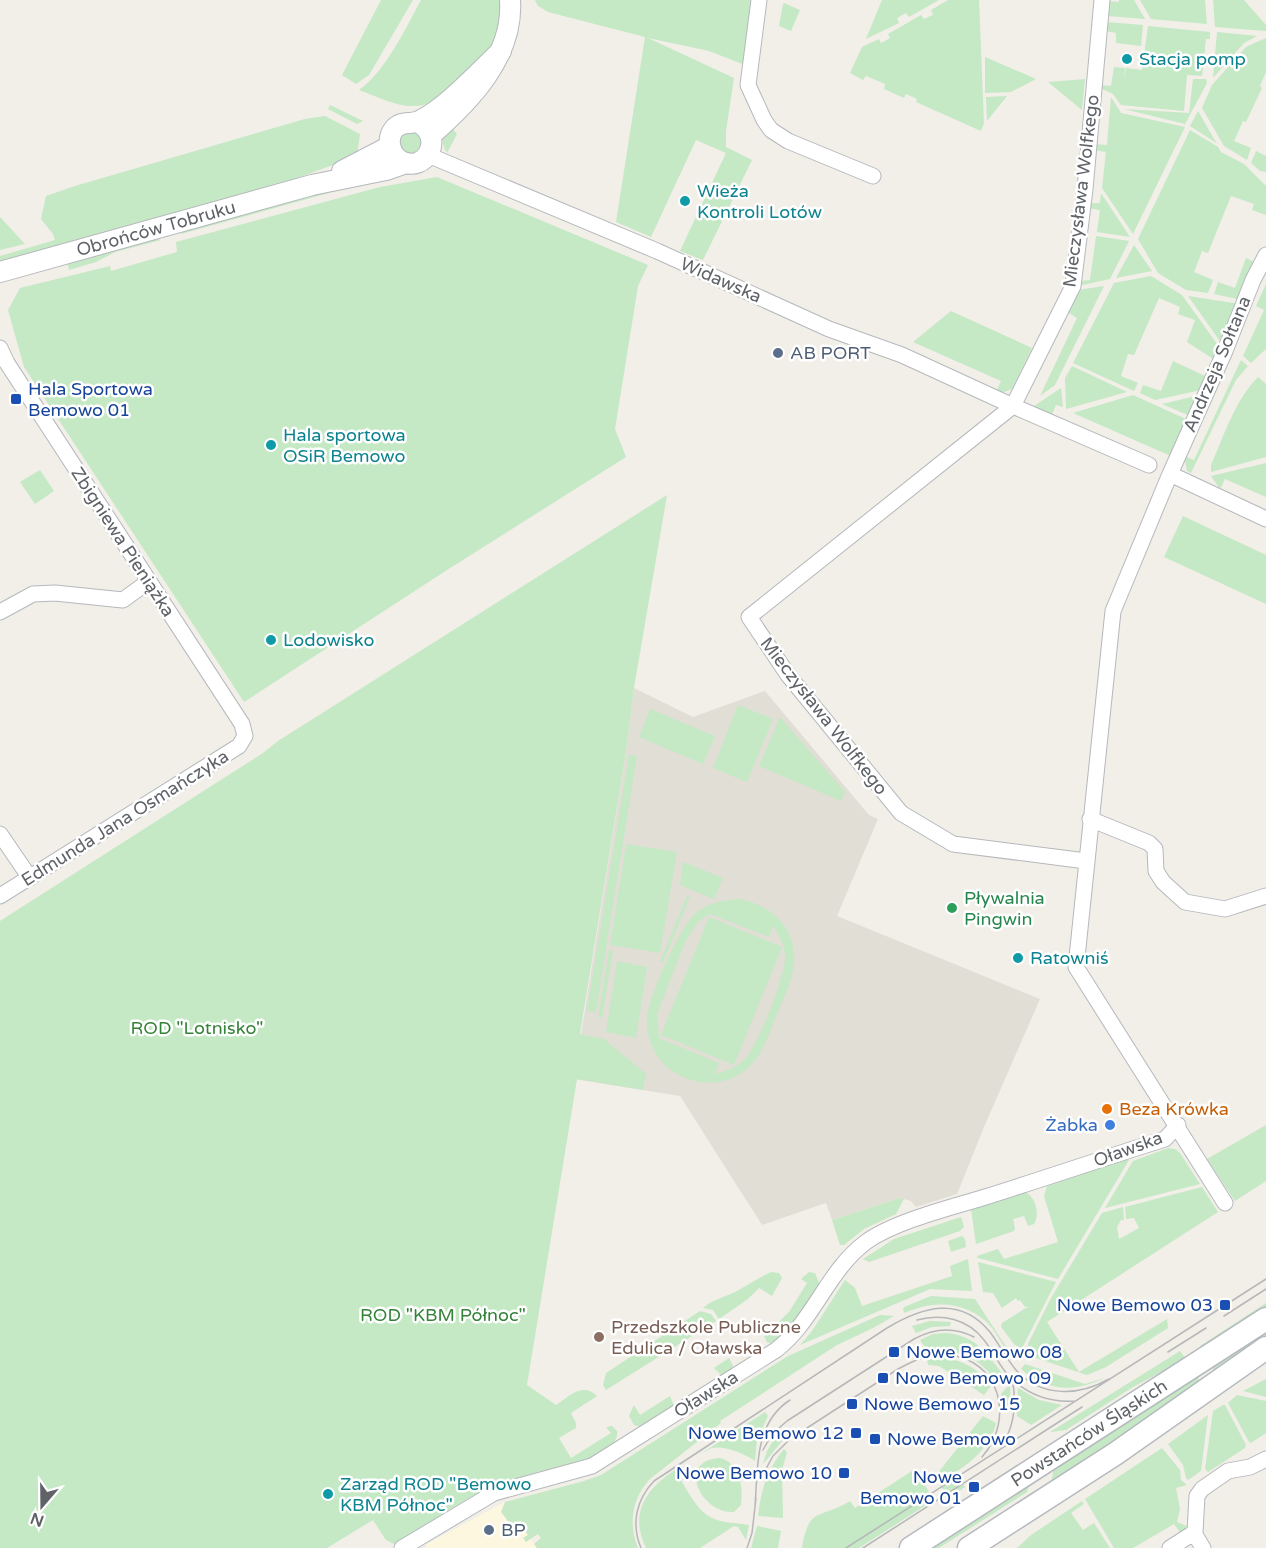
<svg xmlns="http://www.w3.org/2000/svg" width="1266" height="1548" font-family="'Varela Round',sans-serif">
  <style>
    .commercial { fill: #fef7e0 }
    .education { fill: #e1ded6 }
    .green { fill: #c5e8c5; fill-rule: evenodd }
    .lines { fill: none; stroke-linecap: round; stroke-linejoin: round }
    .minor-casing { stroke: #b5b8bc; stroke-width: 17 }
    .tertiary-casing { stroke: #b5b8bc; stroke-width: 22 }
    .secondary-casing { stroke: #b6babf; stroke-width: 25 }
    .minor { stroke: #fff; stroke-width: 15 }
    .tertiary { stroke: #fff; stroke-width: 20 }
    .secondary { stroke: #fff; stroke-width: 22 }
    .tram { stroke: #b6b7b8; stroke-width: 1.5 }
    .culture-dot { fill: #0f9aa8; stroke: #fff; stroke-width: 2 }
    .service-dot { fill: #5c6f8a; stroke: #fff; stroke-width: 2 }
    .transit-dot { fill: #1a4fb4; stroke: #fff; stroke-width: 2 }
    .leisure-dot { fill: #2e9e5b; stroke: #fff; stroke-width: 2 }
    .food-dot { fill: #e8710a; stroke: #fff; stroke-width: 2 }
    .shop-dot { fill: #3f7fe0; stroke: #fff; stroke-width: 2 }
    .education-dot { fill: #8d6e63; stroke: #fff; stroke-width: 2 }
    .labels { text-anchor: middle; stroke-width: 5; stroke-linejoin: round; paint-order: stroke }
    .culture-label { font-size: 18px; fill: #0d838f; stroke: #fff; text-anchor: start }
    .street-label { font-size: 18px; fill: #5f6368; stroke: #fff }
    .service-label { font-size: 18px; fill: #4e5e75; stroke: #fff; text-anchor: start }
    .transit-label { font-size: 18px; fill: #164399; stroke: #fff; text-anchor: start }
    .leisure-label { font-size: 18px; fill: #27864d; stroke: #fff; text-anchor: start }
    .park-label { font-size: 18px; fill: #348238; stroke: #fff }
    .food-label { font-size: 18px; fill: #c56008; stroke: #fff; text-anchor: start }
    .shop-label { font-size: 18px; fill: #366cbe; stroke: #fff; text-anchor: end }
    .education-label { font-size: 18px; fill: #785e54; stroke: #fff; text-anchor: start }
  </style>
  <rect width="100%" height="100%" fill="#f1efe8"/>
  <path class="commercial" d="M505,1502L537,1548H426L427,1544Z"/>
  <path class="education" d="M634,688L693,717L765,691L869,815L878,819L837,916L1040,999L984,1127L957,1194L916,1207L911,1201L900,1198L832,1220L826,1203L762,1225L680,1096L574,1079L626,752Z"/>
  <path class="green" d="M381,0H413L369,75L356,84L342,75Z
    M421,0H501C501,7 503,17 502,24C495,57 464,79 440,99C433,99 430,103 423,105C401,110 379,97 359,90C386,71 405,29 421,0Z
    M535,0H760L750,67L709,51L648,38L734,78L726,131V147L752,160L703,260L680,251L726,153L696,140L651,237L616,222L645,37L548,12L538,6Z
    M882,0H939L909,17L906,13L897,18L899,23L866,39Z
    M948,0H979L984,123L981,131L916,102L917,99L906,94L904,98L884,89L885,84L866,76L863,80L850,73L862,47L879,39L881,43L890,38L888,34L921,15L924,19L933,15L931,10Z
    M1119,0H1134L1145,19L1107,16V1L1119,2Z
    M1140,0H1205L1207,24L1151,19Z
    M1213,0H1244L1266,25V31L1215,27Z
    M784,3L800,10L791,31L779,26L783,4Z
    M1107,22L1143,25L1141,46L1116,43V33L1106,31Z
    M1148,26L1210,32V39H1206L1202,76L1187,75L1184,111L1121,105L1113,94L1100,88V85L1111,86L1114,67L1125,68L1124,79L1126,68L1142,70Z
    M1217,32L1257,36L1244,43L1213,78Z
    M1266,38V72L1260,86L1262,88L1246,122L1243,121L1234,141L1251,148L1247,160L1224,146L1202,108L1212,85L1246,47Z
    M985,57L1036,79L1011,92L985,93Z
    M1085,79L1082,110L1048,82Z
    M1193,79H1206L1207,83L1185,124L1124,109L1189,113Z
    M1007,96L987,121L986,97Z
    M1111,97L1121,113L1185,127L1133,234L1102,188L1106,152L1094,150V144L1107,145Z
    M330,105L363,121L357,124L328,109Z
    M1198,111L1217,144H1218L1190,126Z
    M325,116L360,134L357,156L292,180L244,195L0,262V256L55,240L53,234L41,219L46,196L75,186L305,119Z
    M449,124L457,134L447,153C440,142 442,134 449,124Z
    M1190,130L1218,147L1221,152L1244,164L1266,186V215L1252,210L1254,204L1231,196L1208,253L1202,251L1194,272L1213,280L1208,293L1186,290L1158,273L1138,239Z
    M417,131L423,139L420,151L411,155L401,152L398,137L401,132Z
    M1256,151L1266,156V172L1260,171L1251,163Z
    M372,177V181L181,234L185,228Z
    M437,177L648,265L638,286L615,429L626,457L447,570L244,702L24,367L8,310L20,288L110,266L111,271L177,252L176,242L380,187Z
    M1101,193L1130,237L1097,232L1100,210L1088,208V203H1100Z
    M0,217L25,244L0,250Z
    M1096,236L1129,241L1110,279L1078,286L1080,281L1090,280Z
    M153,237L161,240L115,252L96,262L69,270L67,262Z
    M1134,245L1152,271L1116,278Z
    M1246,258L1257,263L1242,300L1214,294L1218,282L1235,288Z
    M1151,276L1182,295L1220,348L1215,360L1187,342L1195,320L1178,314L1180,307L1159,298L1134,355L1128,354L1121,376L1138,383L1134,391L1073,363L1114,283Z
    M1266,284V349L1251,363L1243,356L1264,310L1256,306Z
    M1104,286L1055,385L1040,396L1077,318L1067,312L1078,290Z
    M1188,296L1240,304L1222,344Z
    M951,311L1032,348L1012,389L1002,393L996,392L1001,381L913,342Z
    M1241,360L1248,366L1236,380L1191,473L1187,471L1184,456L1194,460Z
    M1173,361L1207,377L1201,390L1155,400L1140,393L1143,385L1161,391Z
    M1072,366L1127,392L1066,409L1065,378Z
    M1258,377L1266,384V457L1211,472V465C1224,436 1235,400 1258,377Z
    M1061,388L1063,407L1056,405L1051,417L1031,408Z
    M1133,395L1188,420L1173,457L1073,413Z
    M1200,395L1190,416L1162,404Z
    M1266,463V497L1225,479L1220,489L1211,476Z
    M40,470L54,491L35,504L20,482Z
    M667,495L634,688L626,752L580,1034L604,1039L646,1074L643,1090L577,1079L527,1385L556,1405C570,1396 582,1382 597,1396L571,1413L576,1423V1428L559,1438L571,1458L611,1433L606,1427L612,1426L617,1431C621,1465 519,1476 496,1485C460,1499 428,1525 396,1545L386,1540L373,1520L327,1548H0V921L263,753L278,741Z
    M1183,516L1266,555V604L1164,557Z
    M738,705L773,719L747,782L713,768Z
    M650,709L715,736L703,764L639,737Z
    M780,717L845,792L841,801L759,766Z
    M629,754L637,756L596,1012L587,1011Z
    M626,844L677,852L660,953L610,945Z
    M683,862L723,878L714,899L680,885Z
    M687,896L690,897L663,962L660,961Z
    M740,899C778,907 802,936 792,975C789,988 782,1001 777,1014C771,1029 766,1046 756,1059C733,1091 686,1089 661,1061C651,1049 646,1033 647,1018C649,996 680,925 697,912C710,902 725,900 740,899ZM710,914L769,937L773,926C780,936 784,945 785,956C786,975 758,1046 744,1060C736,1068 726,1071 715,1074L719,1063L659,1038L657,1014L686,940L698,922Z
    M709,917L782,947L734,1065L661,1035Z
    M609,950L613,951L602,1018L598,1017Z
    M617,961L647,967L636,1038L606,1032Z
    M1266,1125V1181L1235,1201L1207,1159Z
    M1168,1148L1175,1149L1180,1153L1200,1184L1105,1208L1133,1161Z
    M1126,1158L1129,1160L1058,1279L978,1258L977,1256L998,1249L1004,1259L1058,1242L1044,1196L1047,1186Z
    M1202,1187L1218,1212L1047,1322L1079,1372L1167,1319L1168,1328L1106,1367L1087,1375L1027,1355L1028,1344L1051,1298L1102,1213L1123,1207L1124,1220H1121L1117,1227L1119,1239L1139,1228L1134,1218L1126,1219L1125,1207Z
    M1025,1192C1036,1197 1040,1214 1034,1224L1028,1226L1024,1216L1013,1219L1015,1228L1014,1231L976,1244L971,1209Z
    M900,1198L904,1199L896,1214L864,1229L844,1245H840L832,1220Z
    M961,1217L964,1227L960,1231L869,1262L863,1259L894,1239Z
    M962,1236L965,1239L966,1247L951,1252L948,1241Z
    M968,1259L972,1291L930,1289L800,1345L812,1331L845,1280L855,1288L862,1306L952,1276L950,1266Z
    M978,1262L1056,1282L1021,1350L1014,1344L1001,1327L1002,1323L1029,1306L1025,1307L1020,1300L1018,1301L1016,1298L1002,1308L993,1293L983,1292Z
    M771,1272L779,1273L782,1278L772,1296L759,1288L748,1299L719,1319L713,1310L703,1308C712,1300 722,1298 733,1293C746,1286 758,1278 771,1272Z
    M809,1272L815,1273L820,1285L800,1317L773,1344L767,1342L764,1336L789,1312L807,1283L801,1279Z
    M931,1296L975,1299L1014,1359L1012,1360C1006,1350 999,1338 992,1328C970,1301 934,1299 905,1313L903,1310L904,1307Z
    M1266,1303V1309L1203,1351L1200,1346Z
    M700,1311L711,1314L716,1321L606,1390L603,1385L606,1373Z
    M880,1315L894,1316L873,1328L837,1345L720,1421L721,1423L650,1479C632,1498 628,1524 638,1548H537L534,1544L541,1538L538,1534L526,1542L523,1538L528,1535L521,1525L514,1529L501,1512L505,1502L584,1481L601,1475L788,1356Z
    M930,1321L951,1322L950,1326L932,1327L916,1333L912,1326Z
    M1266,1330V1338L1216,1373L1211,1365Z
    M946,1333C974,1335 986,1352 1002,1373L995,1381C980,1356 953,1347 925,1353L924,1346L920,1340L933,1334Z
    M1180,1351L1186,1359L1133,1387L1066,1430L1050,1432Z
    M729,1358L733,1366L731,1370L722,1376L714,1368Z
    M944,1358C965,1361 979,1369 991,1386L984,1395L939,1366L928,1365L927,1360Z
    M1025,1364L1085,1384L1104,1378C1075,1393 1045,1391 1021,1369Z
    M1196,1375L1201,1383L1051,1483L1054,1468Z
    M1266,1379V1397L1243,1391Z
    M1010,1384L1011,1412L1004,1408L1001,1394Z
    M1018,1388L1039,1400L1062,1405L1031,1425L1017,1416Z
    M1237,1395L1266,1401V1433L1251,1443L1249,1442L1228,1403Z
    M670,1396L674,1406L641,1427L634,1425L629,1416L634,1405L640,1415Z
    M1223,1405H1225L1246,1445L1245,1448L1208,1472L1205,1469L1213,1411Z
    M765,1412L768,1416L757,1440L755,1461C746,1454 724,1445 712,1448C707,1450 703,1453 699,1455Z
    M1208,1415L1201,1471L1188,1480L1186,1478L1183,1465L1168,1444Z
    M983,1416L996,1423C991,1445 974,1460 956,1472L965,1487L949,1498L936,1479L937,1474Z
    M777,1434L783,1440L763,1464L767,1451Z
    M1162,1448L1180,1470L1181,1480L1187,1485L1176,1488L1180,1509L1177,1522L1189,1527L1181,1534L1174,1524L1133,1548H1114L1085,1499Z
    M784,1449L787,1452L782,1470L783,1518L758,1516C761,1490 767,1470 784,1449Z
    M720,1458C741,1464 743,1486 741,1505L734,1512C700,1514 676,1460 720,1458Z
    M915,1469L934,1500L859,1548H802C809,1505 820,1520 850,1501L855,1508Z
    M675,1470C685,1485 695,1510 712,1518C723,1523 737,1523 749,1525L746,1540L738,1527L734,1526L700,1548H646C629,1513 646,1489 675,1470Z
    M1027,1486L1028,1488L1027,1492L939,1548H927Z
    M1082,1501L1084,1504L1071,1513L1083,1530L1094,1523L1110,1548H1017L1031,1535Z
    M757,1526L781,1531L778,1548H751Z"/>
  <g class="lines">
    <g class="minor-casing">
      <path id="minor" d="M759,0L748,85L764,120L771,130L788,141L873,176
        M428,155L657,251L829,329L902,355L1013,406L1149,465
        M0,348L7,363L242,724L245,736L239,746L0,896
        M1170,474L1266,519
        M0,612L33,594L55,593L123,600L149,581
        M1090,819L1149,843L1155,849L1156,871L1163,882L1185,902L1225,909L1266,896
        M0,834L30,878
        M1086,861L953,844L901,813L788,675L749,617L1013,406L1073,286L1085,189L1102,0
        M1225,1203L1076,967L1113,611L1170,474L1225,351L1253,280L1266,255
        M1194,1533L1203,1548
        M402,1548L494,1493L592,1466L776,1350C814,1321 827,1271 866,1242C893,1222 949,1208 982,1198C1043,1179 1104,1158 1165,1139L1178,1125
        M1170,1548L1195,1532L1197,1496L1202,1489L1228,1471L1250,1467L1266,1459"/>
    </g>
    <g class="tertiary-casing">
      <g id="tertiary">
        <path d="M418,122C446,138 425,174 401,161C390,155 386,139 394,129C402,120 411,125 419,121C445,109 480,71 501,51"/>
        <path d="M431,135C470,101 514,56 510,0"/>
        <path d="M342,171L390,146"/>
        <path id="s1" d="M0,272L312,185L386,170L406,163"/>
      </g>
    </g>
    <g class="secondary-casing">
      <g id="secondary">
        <path id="s2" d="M911,1548L1266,1319"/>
        <path d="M969,1548L1115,1454L1266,1348"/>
      </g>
    </g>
    <use href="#minor" class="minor"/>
    <use href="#tertiary" class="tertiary"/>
    <use href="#secondary" class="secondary"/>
    <path class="tram" d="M1224,1316L1266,1289
      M917,1320C942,1313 968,1319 984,1340C993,1351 999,1365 1008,1375C1026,1394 1050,1403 1076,1401
      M1168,1352L1206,1328
      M1001,1447C1015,1426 1017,1403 1012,1378
      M763,1450L772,1434L787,1421L914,1339C934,1328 953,1326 974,1337
      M761,1478L773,1456L790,1439L898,1369C913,1361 929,1353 947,1355C1001,1359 1015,1420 982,1457
      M755,1506C758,1468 754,1423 790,1400
      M641,1548C631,1524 636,1500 654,1481L887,1328C922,1307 960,1295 990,1332C999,1344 1006,1358 1016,1370C1041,1398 1079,1396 1109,1379
      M747,1548L752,1533L756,1498
      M846,1548L1266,1279
      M863,1548L1082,1407"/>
  </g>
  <g class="culture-dot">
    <circle cx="1127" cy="59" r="6"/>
    <circle cx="685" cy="201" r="6"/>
    <circle cx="271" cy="445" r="6"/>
    <circle cx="271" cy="640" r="6"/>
    <circle cx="1018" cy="958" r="6"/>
    <circle cx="328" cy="1494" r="6"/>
  </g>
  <g class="service-dot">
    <circle cx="778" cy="353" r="6"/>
    <circle cx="489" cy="1530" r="6"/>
  </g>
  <g class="transit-dot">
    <rect x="10" y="393" width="12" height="12" rx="3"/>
    <rect x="1219" y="1299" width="12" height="12" rx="3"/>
    <rect x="888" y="1346" width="12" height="12" rx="3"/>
    <rect x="877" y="1372" width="12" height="12" rx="3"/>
    <rect x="846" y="1398" width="12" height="12" rx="3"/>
    <rect x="850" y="1427" width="12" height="12" rx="3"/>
    <rect x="869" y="1433" width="12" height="12" rx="3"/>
    <rect x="838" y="1467" width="12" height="12" rx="3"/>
    <rect x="968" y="1481" width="12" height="12" rx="3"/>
  </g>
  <circle class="leisure-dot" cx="952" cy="908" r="6"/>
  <circle class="food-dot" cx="1107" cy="1109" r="6"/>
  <circle class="shop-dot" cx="1110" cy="1125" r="6"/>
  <circle class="education-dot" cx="599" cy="1337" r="6"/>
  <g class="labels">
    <g class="culture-label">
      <text x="1139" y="65">Stacja pomp</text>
      <text x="697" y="197">Wieża<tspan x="697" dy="21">Kontroli Lotów</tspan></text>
      <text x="283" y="441">Hala sportowa<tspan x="283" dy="21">OSiR Bemowo</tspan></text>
      <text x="283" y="646">Lodowisko</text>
      <text x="1030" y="964">Ratowniś</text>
      <text x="340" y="1490">Zarząd ROD "Bemowo<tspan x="340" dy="21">KBM Północ"</tspan></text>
    </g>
    <g class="street-label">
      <text transform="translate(1081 191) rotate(-83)" y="6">Mieczysława Wolfkego</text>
      <text dy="6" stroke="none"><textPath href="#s1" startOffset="162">Obrońców Tobruku</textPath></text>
      <text transform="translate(721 280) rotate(24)" y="6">Widawska</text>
      <text transform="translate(1217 364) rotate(-67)" y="6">Andrzeja Sołtana</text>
      <text transform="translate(123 542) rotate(57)" y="6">Zbigniewa Pieniążka</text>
      <text transform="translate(824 716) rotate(52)" y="6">Mieczysława Wolfkego</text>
      <text transform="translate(125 818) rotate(-32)" y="6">Edmunda Jana Osmańczyka</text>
      <text transform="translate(1128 1149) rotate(-20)" y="6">Oławska</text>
      <text transform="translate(706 1394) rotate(-32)" y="6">Oławska</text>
      <text dy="6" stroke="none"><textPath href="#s2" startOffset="212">Powstańców Śląskich</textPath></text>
    </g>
    <g class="service-label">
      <text x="790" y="359">AB PORT</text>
      <text x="501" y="1536">BP</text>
    </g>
    <g class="transit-label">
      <text x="28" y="395">Hala Sportowa<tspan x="28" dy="21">Bemowo 01</tspan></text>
      <text x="1213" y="1311" text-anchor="end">Nowe Bemowo 03</text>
      <text x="906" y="1358">Nowe Bemowo 08</text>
      <text x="895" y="1384">Nowe Bemowo 09</text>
      <text x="864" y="1410">Nowe Bemowo 15</text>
      <text x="844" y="1439" text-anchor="end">Nowe Bemowo 12</text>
      <text x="887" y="1445">Nowe Bemowo</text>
      <text x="832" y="1479" text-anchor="end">Nowe Bemowo 10</text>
      <text x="962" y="1483" text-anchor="end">Nowe<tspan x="962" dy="21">Bemowo 01</tspan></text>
    </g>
    <g class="leisure-label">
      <text x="964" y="904">Pływalnia<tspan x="964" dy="21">Pingwin</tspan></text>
    </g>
    <g class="park-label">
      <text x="197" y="1034">ROD "Lotnisko"</text>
      <text x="443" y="1321">ROD "KBM Północ"</text>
    </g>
    <g class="food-label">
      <text x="1119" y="1115">Beza Krówka</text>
    </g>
    <g class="shop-label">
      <text x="1098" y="1131">Żabka</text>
    </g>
    <g class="education-label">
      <text x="611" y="1333">Przedszkole Publiczne<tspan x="611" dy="21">Edulica / Oławska</tspan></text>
    </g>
  </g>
  <g transform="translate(42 1506) rotate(200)" stroke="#ffffff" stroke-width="4.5" paint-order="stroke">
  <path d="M0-4.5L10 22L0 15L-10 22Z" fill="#5f6368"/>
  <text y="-9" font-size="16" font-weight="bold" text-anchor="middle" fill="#5f6368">N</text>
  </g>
</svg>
